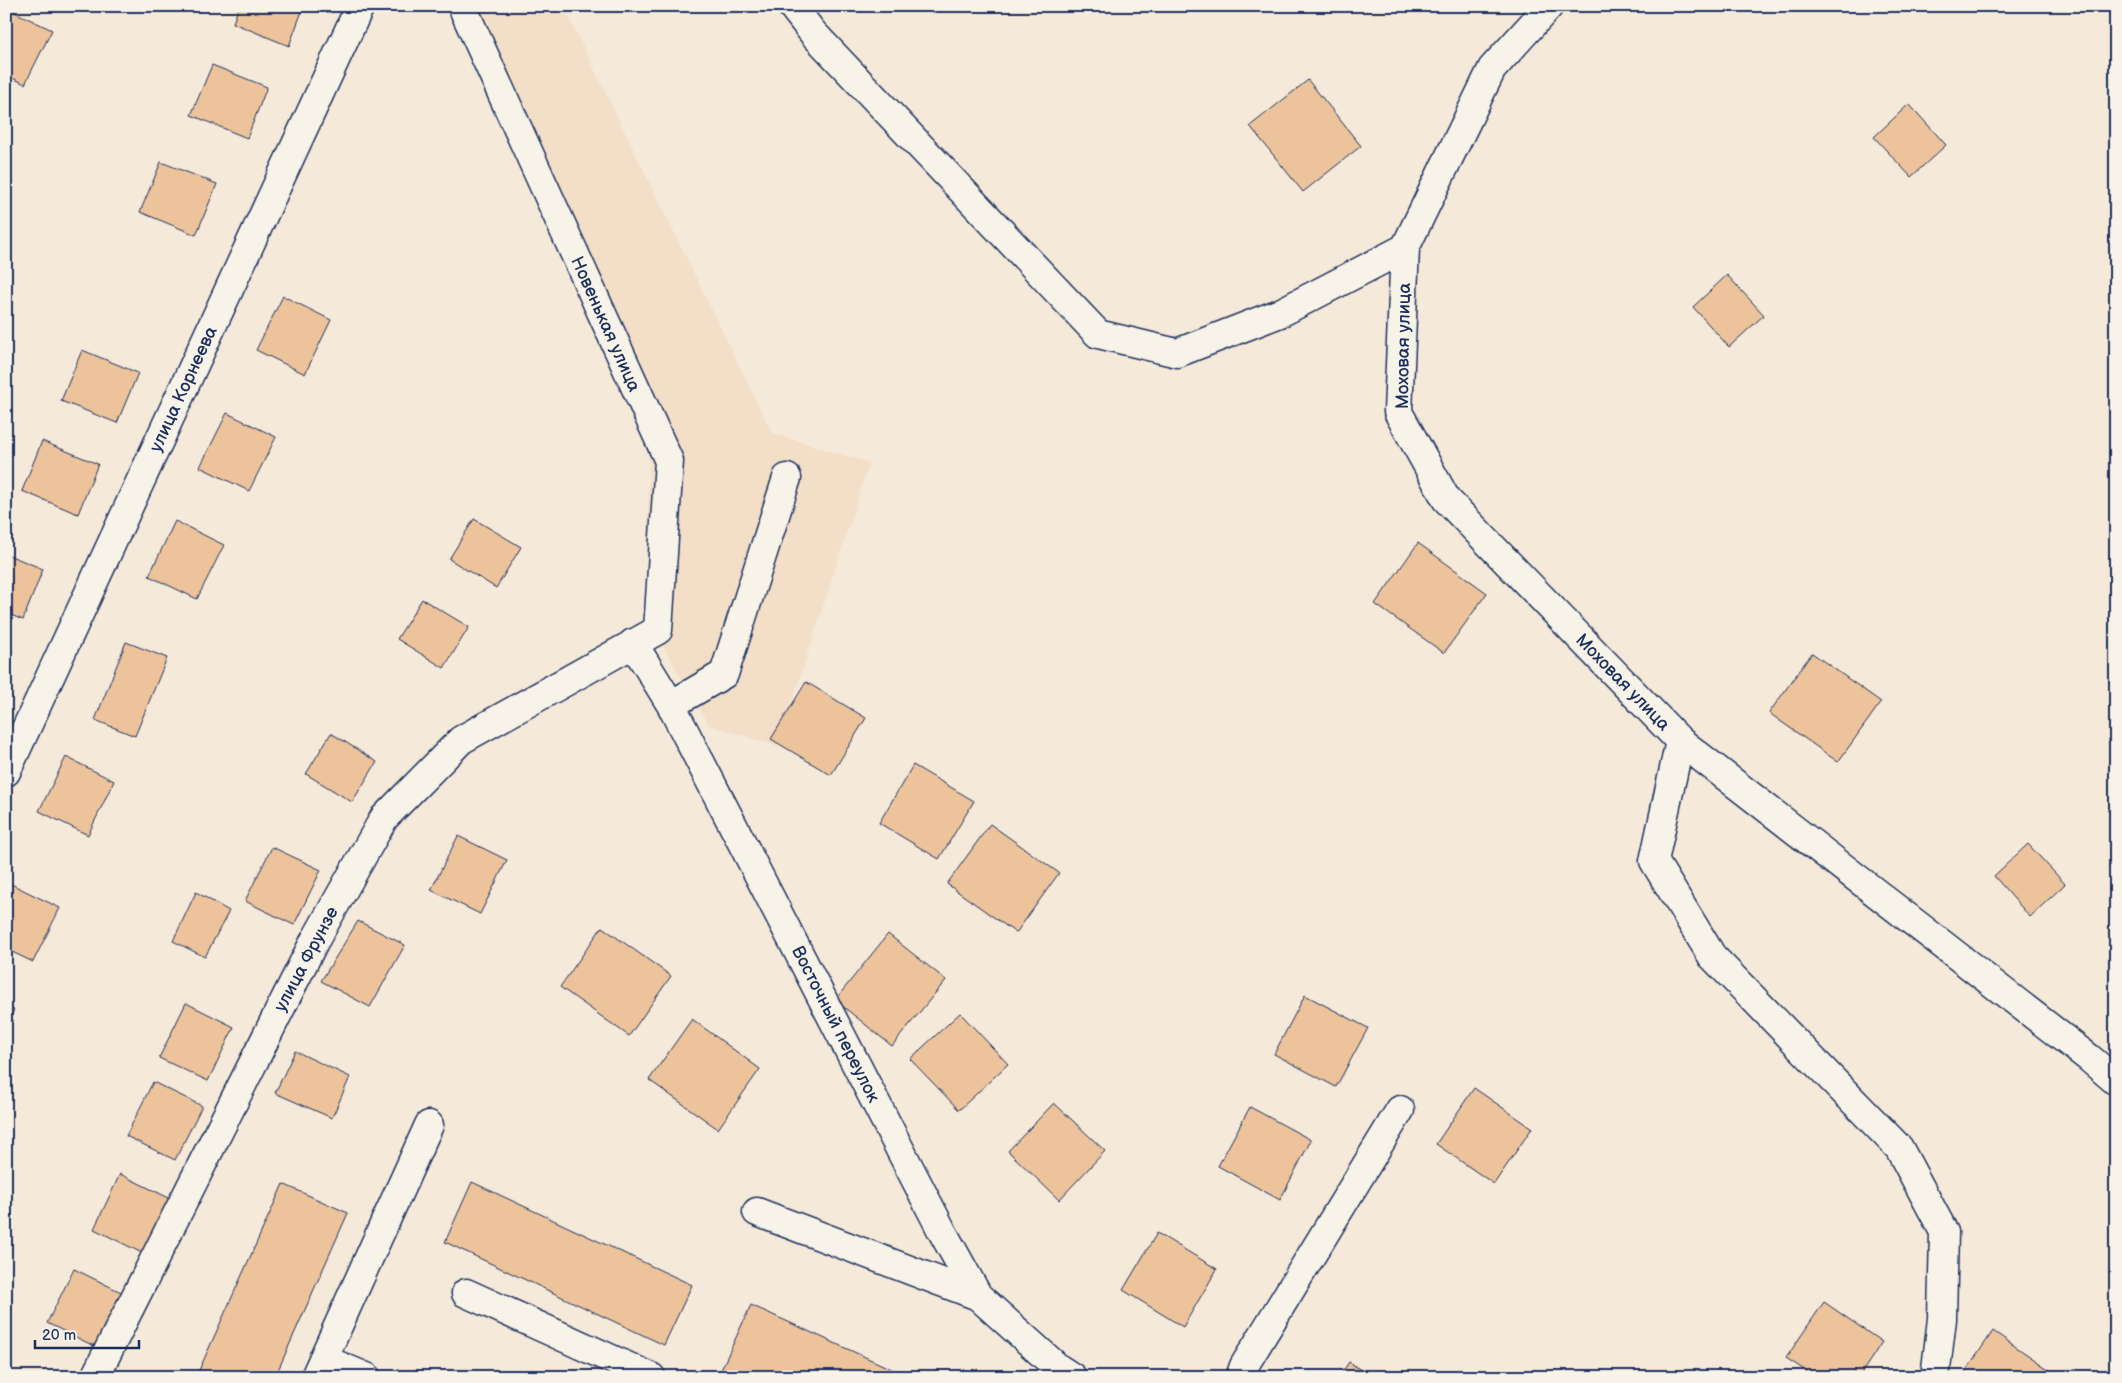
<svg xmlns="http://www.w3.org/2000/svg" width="2122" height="1383" font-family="'Balsamiq Sans',sans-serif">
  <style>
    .built { fill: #f3dec7 }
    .building { fill: #edc39c; stroke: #1b2f5e }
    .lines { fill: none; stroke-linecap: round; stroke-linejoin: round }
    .minor-casing { stroke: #1b2f5e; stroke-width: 31 }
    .minor { stroke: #f7f3e8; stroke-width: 28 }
    .labels { text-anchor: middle; stroke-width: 4; stroke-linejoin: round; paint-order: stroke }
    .street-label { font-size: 18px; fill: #1b2f5e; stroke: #f7f3e8 }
  </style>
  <rect width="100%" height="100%" fill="#f5e9d9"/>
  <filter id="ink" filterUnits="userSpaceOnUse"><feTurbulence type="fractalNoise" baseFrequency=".02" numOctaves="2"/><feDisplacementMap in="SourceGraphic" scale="10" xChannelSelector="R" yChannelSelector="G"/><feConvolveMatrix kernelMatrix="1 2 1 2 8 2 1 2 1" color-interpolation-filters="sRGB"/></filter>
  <g filter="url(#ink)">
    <path class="built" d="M447,6H563L772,433L869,463L778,746L709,725L646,617L650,428Z"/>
    <path class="building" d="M239,6H304L289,46L233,23Z
      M6,8L52,30L25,84L6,75Z
      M212,65L267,87L247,138L191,115Z
      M1308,80L1361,146L1303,192L1250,126Z
      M1909,104L1946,145L1911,177L1874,137Z
      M161,162L217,184L196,235L140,212Z
      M6,165L11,168L6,178Z
      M1727,275L1764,315L1729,347L1693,307Z
      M283,296L331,320L305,374L256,350Z
      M82,350L138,373L117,423L61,401Z
      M227,413L276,437L249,491L200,467Z
      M42,441L98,464L78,514L22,491Z
      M474,519L521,547L496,588L449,559Z
      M175,521L224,545L197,599L149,576Z
      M1418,543L1487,593L1444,653L1375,604Z
      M6,554L43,569L23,620L6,613Z
      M422,599L469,627L444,668L397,639Z
      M126,642L167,658L135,736L95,720Z
      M1812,653L1881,702L1838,762L1769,713Z
      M806,682L866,718L831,775L771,739Z
      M331,733L377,762L352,802L306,774Z
      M66,757L114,781L88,835L39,811Z
      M913,765L974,801L939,859L879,823Z
      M990,824L1059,873L1016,933L947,884Z
      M458,836L507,860L480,914L431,890Z
      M2028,844L2065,884L2030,917L1994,876Z
      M272,847L321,870L294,925L245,901Z
      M11,884L60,908L33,962L6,949V894Z
      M196,892L229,911L205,957L173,941Z
      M358,921L405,945L370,1007L321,981Z
      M602,927L671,976L629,1036L560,987Z
      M888,934L946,980L892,1046L835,1000Z
      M1305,995L1368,1028L1336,1087L1274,1054Z
      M186,1003L234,1027L208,1081L159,1058Z
      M6,1006L14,1010L6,1025Z
      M960,1013L1008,1064L959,1110L910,1059Z
      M692,1019L760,1069L718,1129L649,1080Z
      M295,1051L350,1077L332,1118L275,1093Z
      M153,1082L202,1106L175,1160L126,1136Z
      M1474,1088L1532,1128L1494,1184L1436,1144Z
      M1054,1103L1105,1151L1059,1200L1008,1151Z
      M1250,1107L1311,1140L1280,1200L1218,1166Z
      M120,1174L169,1198L142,1253L94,1229Z
      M472,1182L692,1285L664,1345L445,1242Z
      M283,1184L348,1213L275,1377H196Z
      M1157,1233L1217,1269L1183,1327L1123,1290Z
      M74,1269L123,1293L96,1347L47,1323Z
      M1824,1302L1882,1342L1859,1377H1815L1786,1358Z
      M751,1305L909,1377H735L721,1370Z
      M1993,1331L2051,1371L2046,1377H1962Z
      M1349,1362L1371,1377H1339Z"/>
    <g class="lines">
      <g class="minor-casing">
        <path id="minor" d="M792,6L813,33L1098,334L1177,353L1280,313L1405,248
          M1549,6L1492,69L1405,248L1398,412L1446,499L1680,741L2089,1058L2116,1081
          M633,643L671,705L942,1231L978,1296L1058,1368L1072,1377
          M671,705L724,674L787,478
          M1680,741L1654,861L1712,956L1899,1148L1944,1232L1942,1319L1935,1377
          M6,772L360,6
          M757,1212L978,1296
          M466,1293L651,1377
          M323,1359L366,1377
          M95,1377L314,942L384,818L461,740L658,630L669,461L462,6
          M315,1377L429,1125
          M1240,1377L1244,1366L1400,1110"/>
      </g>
      <use href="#minor" class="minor"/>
    </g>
  </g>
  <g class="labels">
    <g class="street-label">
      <text transform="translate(606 324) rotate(66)" y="6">Новенькая улица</text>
      <text transform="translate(1403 346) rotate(-89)" y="6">Моховая улица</text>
      <text transform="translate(183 389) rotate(-65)" y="6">улица Корнеева</text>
      <text transform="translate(1623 682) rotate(46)" y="6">Моховая улица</text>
      <text transform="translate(306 959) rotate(-62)" y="6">улица Фрунзе</text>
      <text transform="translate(836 1024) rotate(63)" y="6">Восточный переулок</text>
    </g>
  </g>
  <rect width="2122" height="1383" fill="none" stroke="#f7f3e8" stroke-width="25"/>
  <rect x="12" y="12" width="2097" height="1358" fill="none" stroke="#1b2f5e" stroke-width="2" filter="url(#ink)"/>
  <path d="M35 1340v8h104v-8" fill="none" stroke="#1b2f5e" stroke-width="2.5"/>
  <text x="42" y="1340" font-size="15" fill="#1b2f5e" stroke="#f7f3e8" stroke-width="4" paint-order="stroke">20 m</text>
</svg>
